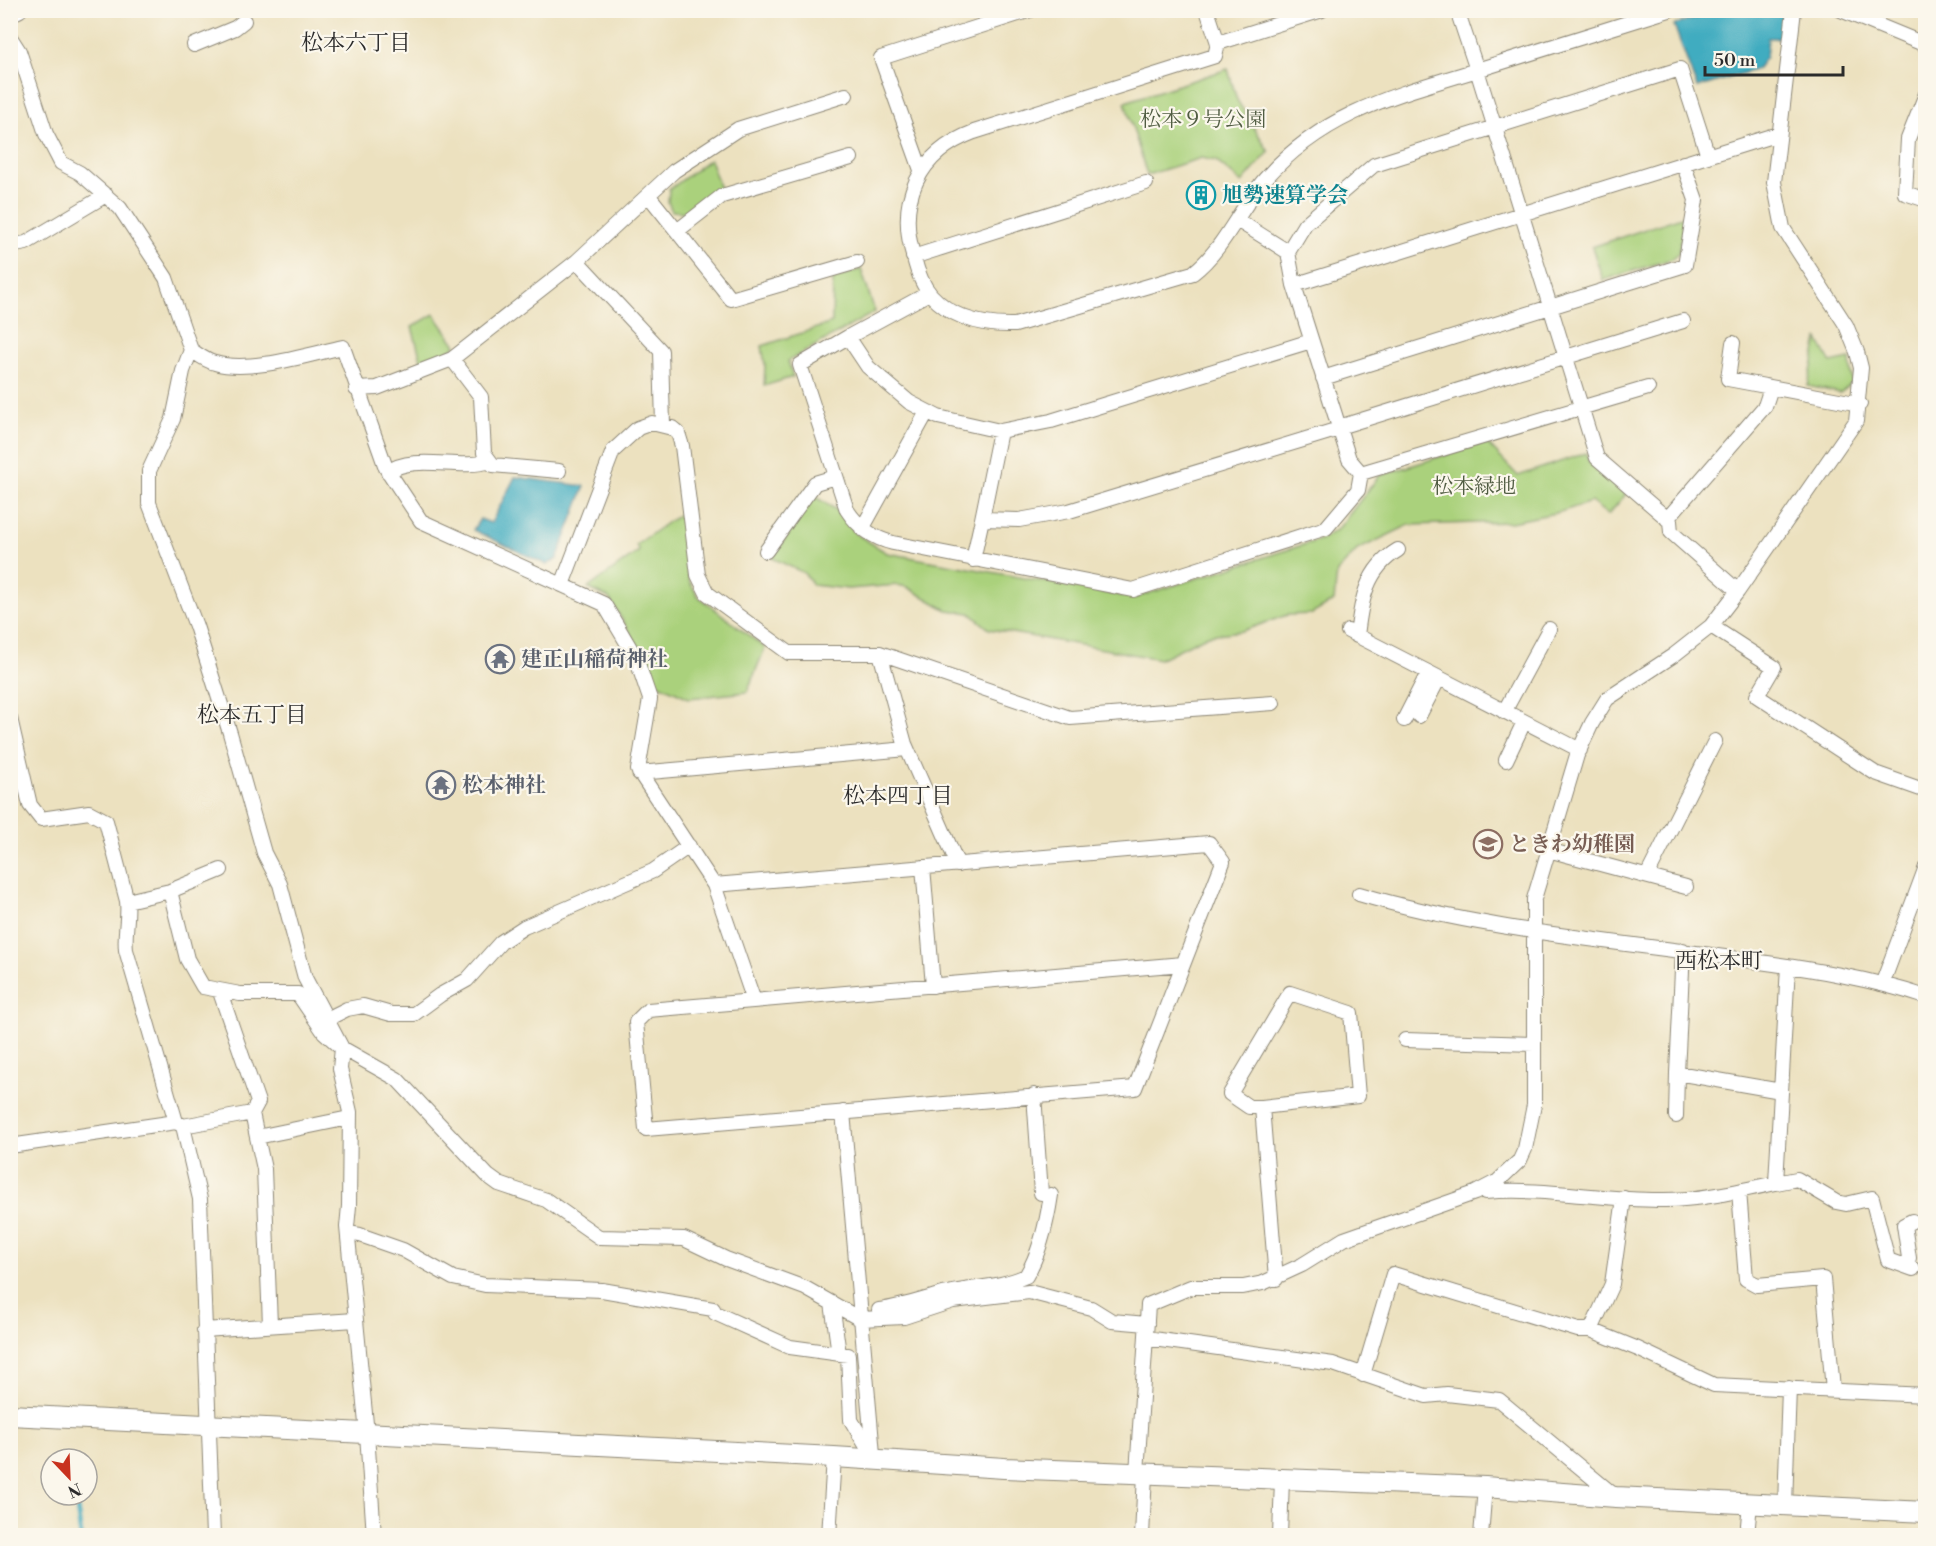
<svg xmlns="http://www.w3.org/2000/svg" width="1936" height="1546" font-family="'Libre Bodoni','Noto Serif JP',serif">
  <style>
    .green { fill: #aad17c; stroke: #6a7e54; stroke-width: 1.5 }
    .water { fill: #41acc0; stroke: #366c76; stroke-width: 1.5 }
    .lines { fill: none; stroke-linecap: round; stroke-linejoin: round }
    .stream { stroke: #41acc0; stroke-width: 5 }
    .street-casing { stroke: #8c8675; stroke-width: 16 }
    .secondary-casing { stroke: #8c8675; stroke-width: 22 }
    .street { stroke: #fff; stroke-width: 14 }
    .secondary { stroke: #fff; stroke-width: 20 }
    .labels { text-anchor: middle; stroke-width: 4.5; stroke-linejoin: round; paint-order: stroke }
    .park-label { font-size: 21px; fill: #515d43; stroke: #fbf7ec }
    .culture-label { font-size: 21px; font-weight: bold; fill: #0d838f; stroke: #fbf7ec; text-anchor: start }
    .worship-label { font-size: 21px; font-weight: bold; fill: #5b616d; stroke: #fbf7ec; text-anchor: start }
    .education-label { font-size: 21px; font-weight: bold; fill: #785e54; stroke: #fbf7ec; text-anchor: start }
    .neighbourhood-label { font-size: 22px; fill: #2b2b2b; stroke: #fbf7ec }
  </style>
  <rect width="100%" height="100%" fill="#fbf7ec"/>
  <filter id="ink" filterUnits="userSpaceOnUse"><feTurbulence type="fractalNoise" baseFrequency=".0167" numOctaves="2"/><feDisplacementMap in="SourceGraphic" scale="12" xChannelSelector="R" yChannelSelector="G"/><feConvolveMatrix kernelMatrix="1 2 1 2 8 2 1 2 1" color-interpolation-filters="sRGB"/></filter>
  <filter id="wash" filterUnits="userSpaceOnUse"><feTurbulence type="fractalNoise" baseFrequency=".008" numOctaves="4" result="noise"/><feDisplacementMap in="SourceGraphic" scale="24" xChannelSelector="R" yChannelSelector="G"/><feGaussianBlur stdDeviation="1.35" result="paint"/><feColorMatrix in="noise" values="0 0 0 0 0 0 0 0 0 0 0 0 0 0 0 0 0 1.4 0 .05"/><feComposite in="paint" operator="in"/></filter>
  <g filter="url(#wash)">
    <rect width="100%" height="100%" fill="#ece1bf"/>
    <path class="green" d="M1228,69L1237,100L1269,152L1242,183L1216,161L1201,158L1147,175L1125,102Z
      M710,159L720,189L687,212L672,211L668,202L669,190Z
      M1684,216L1679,252L1672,259L1603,280L1592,247Z
      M861,269L875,312L788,361L793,377L764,386L765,365L762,346L832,323L833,279Z
      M434,314L456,345L444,355L422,363L412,327Z
      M1818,339L1831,363L1850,359L1852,384L1840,393L1808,386Z
      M1486,442L1518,476L1586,453L1589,463L1626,494L1608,515L1591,502L1560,512L1511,522L1409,525L1357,550L1337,572L1334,601L1312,614L1287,615L1242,631L1208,635L1160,659L989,629L970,613L947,610L907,587L897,585L848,589L813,585L804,573L772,558L814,496L840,512L856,534L887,553L1134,598L1322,539L1338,529L1379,476Z
      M681,513L689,581L698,596L765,648L747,692L689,698L652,681L643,654L609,598L588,588L639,551L636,545Z"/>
    <path class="water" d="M1723,10L1785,11L1780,38H1768L1766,57L1757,69L1697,88L1674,25Z
      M515,477L585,486L557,559L547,565L473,530L480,519L491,523Z"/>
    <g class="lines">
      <path class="stream" d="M75,1495L81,1536"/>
    </g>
  </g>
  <g filter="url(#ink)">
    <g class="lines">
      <g class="street-casing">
        <path id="street" d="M1207,10L1218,43L1322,10
          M1457,10L1477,70L1669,10
          M1841,10L1926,45
          M10,15L20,10
          M10,37L19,51L46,134L61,163L80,173L120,208L166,278L191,350L183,371L173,419L149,471V503L196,626L230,733L264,853L280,884L305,978L342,1048L340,1069L350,1112L349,1206L347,1227L367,1434L374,1536
          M1218,43L1215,56L974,132C918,153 896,201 914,258C917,270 922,285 931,295C953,319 984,326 1015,325L1193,273C1225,248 1239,209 1265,179C1324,112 1396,95 1477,70L1597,458L1670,521L1671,532L1738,591
          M194,45L235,28L244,21
          M1926,94L1908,139L1905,193L1926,200
          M921,170L881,58L1031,10
          M649,196L731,299L857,262
          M1237,220L1288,252
          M677,231L722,196L851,158
          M10,246L26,243L106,195
          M913,257L1146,183
          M1294,285L1778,134
          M929,293L848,337L868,367L909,402L938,417L1000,431L1051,421L1311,341
          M848,337L800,365L847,510C858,527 872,538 893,543L1133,590L1326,528L1358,490L1361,473L1648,388
          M1733,343L1728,379L1860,404
          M191,350C199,355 206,361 215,363C250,373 307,355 343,347L386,468L421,521L604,604L636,658L650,699L638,770L714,885L1209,843L1223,862L1135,1088L646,1129L636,1022L648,1010L1183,964
          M452,359L481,397L484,453L493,465L559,471
          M1323,378L1685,265L1696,200L1683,163
          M356,389L377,388L452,359L577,261
          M663,425L661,351L577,261L674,171L738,129L846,95
          M1339,427L1683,321
          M1000,431L982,519L1019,520L1069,511L1339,429
          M388,472C414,453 460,471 490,461
          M1361,473L1349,459L1294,285L1288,252L1305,224L1374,165L1680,69L1708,156
          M1667,519L1765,406L1771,388
          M862,529L927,412
          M766,551L815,483L835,477
          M973,560L982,519
          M562,585L613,451L638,428L652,423L672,428L678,433L682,446L698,575L707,593L789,653H880L1070,718L1273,703
          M1711,626L1774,667L1757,696L1875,773L1926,791
          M1348,631L1580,750
          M1357,636C1361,601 1366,569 1398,550
          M880,653L905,744L958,865
          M1504,712L1549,629
          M1419,716L1439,678
          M10,718L30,805L41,819L89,812L106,821L127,901C129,918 124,933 126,950L176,1122L183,1126L200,1199L213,1536
          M1404,720L1428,673
          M1506,760L1524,722
          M639,773L907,749
          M1548,850L1686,887
          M923,867L933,986
          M1647,876L1715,741
          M714,885L754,1001
          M170,891L187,959L203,987L240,994H298L324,1032L342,1048L397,1079L488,1176L499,1184L546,1200L599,1237L684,1239L726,1259L805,1288L860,1319L904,1317L953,1301L1029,1292L1091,1308L1112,1321L1147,1324
          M1359,894C1487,932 1621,941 1753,961C1811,969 1869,978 1926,997
          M127,901L170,891L221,870
          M1683,950L1677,1073L1781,1091
          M1883,982L1926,867
          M220,992L258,1102L252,1113
          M327,1019L347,1009L363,1006L391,1014H414L440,995L467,980L501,942L524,927L653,871L689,846
          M1405,1040L1534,1044
          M1034,1095L1041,1193
          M1262,1107H1249L1230,1094L1290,993L1351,1013L1358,1096L1262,1107L1276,1279
          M843,1112L873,1454
          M1676,1116L1677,1073
          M183,1126L252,1113L257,1137L349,1118
          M257,1137L264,1169L270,1325
          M10,1146L176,1122
          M1776,1183L1797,1179L1836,1202L1846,1204L1872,1198L1888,1260L1913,1269
          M1739,1191L1746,1279L1757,1285L1823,1279L1833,1390
          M1485,1192C1543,1187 1600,1200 1659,1200C1697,1201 1739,1191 1776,1183L1788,966
          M348,1233L360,1235L403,1250L453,1278L485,1285L602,1290L713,1309L715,1313L790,1347L848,1355L851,1420L874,1459
          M1905,1264L1909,1258L1904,1225L1912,1221
          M832,1303L839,1354
          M879,1310C902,1307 921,1300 943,1294C971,1287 999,1288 1026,1276C1040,1253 1047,1222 1051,1195
          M204,1330L355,1320
          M1591,1330L1612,1284L1624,1198
          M1146,1338L1333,1364L1426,1396L1447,1394L1499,1400L1616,1497
          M1363,1375L1393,1274L1578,1330H1591L1638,1349L1714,1385L1926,1395
          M1137,1473L1148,1305L1191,1287H1243L1263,1283L1302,1265L1344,1239L1475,1193L1498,1181L1520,1160L1525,1149L1534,1105V899L1577,755L1592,723L1607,699L1674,655L1711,626L1738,591L1856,421L1861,368L1857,352L1846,325L1783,228L1774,182L1794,10
          M1785,1505L1789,1388
          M829,1536L834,1457
          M1142,1536L1145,1474
          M1280,1536L1282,1479
          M1481,1536L1485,1487
          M1747,1536L1750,1503"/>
      </g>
      <g class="secondary-casing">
        <path id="secondary" d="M10,1415L834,1457L1004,1468L1485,1487L1616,1497L1926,1512"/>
      </g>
      <use href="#street" class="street"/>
      <use href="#secondary" class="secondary"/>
    </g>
  </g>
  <defs>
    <g id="building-ring" transform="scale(1.5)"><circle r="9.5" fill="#fbf7ec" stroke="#0f9aa8" stroke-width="1.5"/><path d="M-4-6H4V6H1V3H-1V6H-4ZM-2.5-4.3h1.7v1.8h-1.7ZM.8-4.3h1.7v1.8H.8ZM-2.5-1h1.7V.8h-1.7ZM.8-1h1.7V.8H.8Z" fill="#0f9aa8"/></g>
    <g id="temple-ring" transform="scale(1.5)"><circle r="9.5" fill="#fbf7ec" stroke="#6b7280" stroke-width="1.5"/><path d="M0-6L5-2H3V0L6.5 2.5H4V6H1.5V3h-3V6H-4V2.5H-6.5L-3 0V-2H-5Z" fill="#6b7280"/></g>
    <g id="school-ring" transform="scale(1.5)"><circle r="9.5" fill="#fbf7ec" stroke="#8d6e63" stroke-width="1.5"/><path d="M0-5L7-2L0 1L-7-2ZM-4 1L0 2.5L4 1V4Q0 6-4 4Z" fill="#8d6e63"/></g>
  </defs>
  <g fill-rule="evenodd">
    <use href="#building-ring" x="1201" y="195"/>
    <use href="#temple-ring" x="500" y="659"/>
    <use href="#temple-ring" x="441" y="785"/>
    <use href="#school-ring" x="1488" y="844"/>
  </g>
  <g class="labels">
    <g class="park-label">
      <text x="1203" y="126">松本９号公園</text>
      <text x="1474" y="493">松本緑地</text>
    </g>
    <g class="culture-label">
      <text x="1222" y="202">旭勢速算学会</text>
    </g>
    <g class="worship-label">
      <text x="521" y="666">建正山稲荷神社</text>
      <text x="462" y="792">松本神社</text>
    </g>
    <g class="education-label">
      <text x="1509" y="851">ときわ幼稚園</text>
    </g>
    <g class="neighbourhood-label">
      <text x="356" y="50">松本六丁目</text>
      <text x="252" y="722">松本五丁目</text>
      <text x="898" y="803">松本四丁目</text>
      <text x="1719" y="968">西松本町</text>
    </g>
  </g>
  <rect width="1936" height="1546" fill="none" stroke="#fbf7ec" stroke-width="36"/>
  <g transform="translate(69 1477) rotate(157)"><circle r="28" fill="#fbf7ec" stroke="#a8a59f" stroke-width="1.5"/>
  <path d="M0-4.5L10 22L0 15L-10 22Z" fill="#c8321e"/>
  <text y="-9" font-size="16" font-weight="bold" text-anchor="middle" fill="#2b2b2b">N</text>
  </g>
  <path d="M1705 66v9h138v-9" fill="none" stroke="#2b2b2b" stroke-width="3"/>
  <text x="1714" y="66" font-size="18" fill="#2b2b2b" stroke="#fbf7ec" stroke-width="4.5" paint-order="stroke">50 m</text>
</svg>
